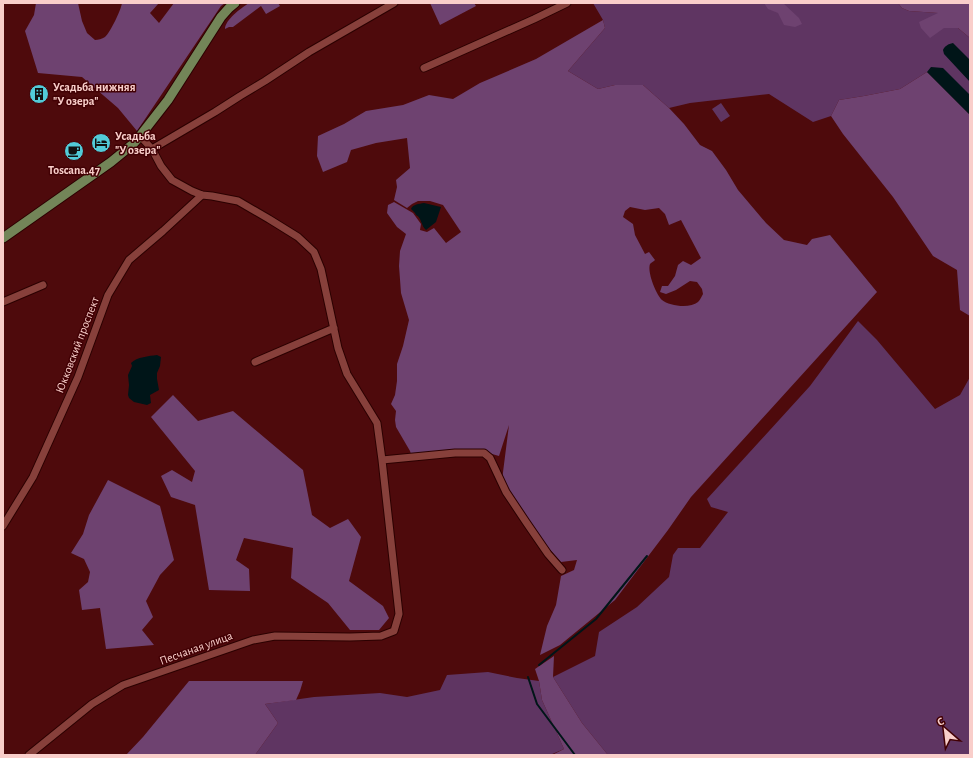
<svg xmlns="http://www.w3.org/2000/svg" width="973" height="758" font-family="'Alegreya Sans',sans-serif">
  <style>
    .green { fill: #5f3562 }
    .forest { fill: #6e4270; fill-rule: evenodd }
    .water { fill: #001518 }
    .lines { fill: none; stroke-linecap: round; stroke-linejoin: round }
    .stream { stroke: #001518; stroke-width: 2 }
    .minor-casing { stroke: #2b0001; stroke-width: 9 }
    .major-casing { stroke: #2b0001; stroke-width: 11 }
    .minor { stroke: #87403b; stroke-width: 7 }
    .major { stroke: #738558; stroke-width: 9 }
    .labels { text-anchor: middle; stroke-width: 3; stroke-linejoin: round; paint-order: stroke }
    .poi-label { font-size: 12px; font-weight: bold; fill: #f9ceca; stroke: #420004; text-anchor: start }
    .street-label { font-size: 12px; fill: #f9ceca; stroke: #420004 }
  </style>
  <rect width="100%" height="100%" fill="#4e0a0c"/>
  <path class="green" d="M593,3H898L902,8L909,11L939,13L944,28H958L970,38V115L927,72L900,89L864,96L839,100L831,116L813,122L769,94L690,103L669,108L643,85H615L598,89L568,71L605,28L603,20Z
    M721,103L730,116L721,122L712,109Z
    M858,321L877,340L935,409L960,395L970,377V755H608L582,723L553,677L595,656L599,632L637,607L669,577L673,555L678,548H700L728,512L711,507L707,499L810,386Z
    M488,672L517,678L539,681L542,700L564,749L550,755H255L278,723L265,704L314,697L380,693L407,697L440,690L447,675Z"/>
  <path class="forest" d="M36,3H78L82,21L87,33L95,40C98,40 102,39 105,37C110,33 121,10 122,3H159L150,13L159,23L174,3H225L221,6L137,131L118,108L82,77L38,73L25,31L34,15Z
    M249,3H278L280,6L266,14L261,6L233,27H229L225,29C225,20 241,8 249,3Z
    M430,3H474L476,6L440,25Z
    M764,3H783L799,18L802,24L795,27L784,25L778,13L768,9Z
    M898,3H970V38L958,28H944L930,38L921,28L919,22L938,13L909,11L902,8Z
    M603,20L605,28L568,71L598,89L615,85H643L669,108L684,124L700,145L712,151L726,170L738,190L766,223L784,240L807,245L812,239L830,235L877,292L691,497L668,530L615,600L560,645L540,655L547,626L556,605L561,576L574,570L577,560L561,562L536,534L502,480L509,425L499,456L478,450L412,457L410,451L396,427L395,420L396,411L391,404L395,395L397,381V364L403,346L409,320L401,293L399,266L400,251L406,234L397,227L387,213L388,205L394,202L413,213L421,224L420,230L427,232L434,228L446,243L461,232L443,205L430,201H418L412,204L407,208L394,200L397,187L396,180L410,168L407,138L376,143L351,150L347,162L323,172L317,156L318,136L344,124L366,111L403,105L429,95L453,99L480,83L536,59ZM630,207L645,210L659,208L665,214L669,225L681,220L701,258L691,265L683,261L678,265L675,276L668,286H662L660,292L666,294L676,290L690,281L697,282L702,289L703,294C702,296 700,300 698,302C690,309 669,306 662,300C656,294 647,272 650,264C651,263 654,261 655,260L649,252L645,254L635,235L633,224L623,217L625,211Z
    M927,72L970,115V316L960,310L957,270L933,256L893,197L843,134L831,116L839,100L864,96L900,89Z
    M173,395L198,421L233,411L303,470L312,515L330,528L348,519L361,537L349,581L383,606L389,618L379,630H350L328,603L291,578L293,548L244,538L236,560L249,569L250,591L209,590L195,505L171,497L161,476L172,470L192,482L195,471L151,417Z
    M108,480L160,506L174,560L160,575L146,601L153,617L142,630L154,645L106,649L100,608L82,610L79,590L88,582L90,572L84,559L71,553L83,534L89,515Z
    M554,656L553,677L582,723L608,755H552L564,749L542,700L539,681L535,669Z
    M189,681H303L300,691L296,700L265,704L278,723L255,755H126L143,737Z"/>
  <path class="water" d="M953,43L970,60V82L944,54L943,50C945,46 948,44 953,43Z
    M931,67L943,68L970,95V115L927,72Z
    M424,203L441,207L436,222L426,230C421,226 422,218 416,215L415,213L411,209C413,204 419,204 424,203Z
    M157,355L161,357L160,366L157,373V379L159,390L150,395L151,403L147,405L134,402L129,398L128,395L129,385L128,375L132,366L131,363C137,357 149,356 157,355Z"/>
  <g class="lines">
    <path class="stream" d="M539,665L596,619L647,556
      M528,677L537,704L575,755"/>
    <g class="minor-casing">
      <path id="minor" d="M424,68L534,19L567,3
        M152,149L215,112L240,96L265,81L309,52L394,3
        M3,302L43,285
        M255,362L334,328
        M382,460L455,453H484L490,458L506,492L526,522L548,554L562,570
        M3,526L33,477L78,377L108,295L129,260L163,231L202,195
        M29,755L92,704L123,685L253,640L275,636L350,637L381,636L394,631L399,614L382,460L377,423L347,374L338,348L321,269L314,252L298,237L269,219L238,201L212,196L202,195L192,191L172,180L161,166L152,149L140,136"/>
    </g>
    <g class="major-casing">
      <path id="major" d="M3,238L111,162L133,144L140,136L168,100L221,17L229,8L235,3"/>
    </g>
    <use href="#minor" class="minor"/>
    <use href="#major" class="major"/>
  </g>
  <defs>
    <g id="building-disc" transform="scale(1)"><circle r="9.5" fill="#52cbd8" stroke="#420004"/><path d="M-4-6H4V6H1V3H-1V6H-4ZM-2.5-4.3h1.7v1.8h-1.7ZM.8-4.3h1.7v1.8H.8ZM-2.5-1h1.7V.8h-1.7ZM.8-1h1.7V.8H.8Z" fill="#111"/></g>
    <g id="hotel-disc" transform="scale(1)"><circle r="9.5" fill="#52cbd8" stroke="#420004"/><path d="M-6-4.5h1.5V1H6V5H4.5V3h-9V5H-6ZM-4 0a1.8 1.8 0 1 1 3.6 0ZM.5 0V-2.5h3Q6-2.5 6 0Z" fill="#111"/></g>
    <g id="cafe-disc" transform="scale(1)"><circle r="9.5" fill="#52cbd8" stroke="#420004"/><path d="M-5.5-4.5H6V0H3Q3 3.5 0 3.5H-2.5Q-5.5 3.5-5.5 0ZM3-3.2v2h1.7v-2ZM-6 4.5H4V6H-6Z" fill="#111"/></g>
  </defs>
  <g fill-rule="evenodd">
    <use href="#building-disc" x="39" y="94"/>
    <use href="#hotel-disc" x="101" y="143"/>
    <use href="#cafe-disc" x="74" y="151"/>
  </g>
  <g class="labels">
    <g class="poi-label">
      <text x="53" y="91">Усадьба нижняя<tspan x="53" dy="14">"У озера"</tspan></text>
      <text x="115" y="140">Усадьба<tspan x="115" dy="14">"У озера"</tspan></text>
      <text x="74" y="174" text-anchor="middle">Toscana.47</text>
    </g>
    <g class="street-label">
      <text transform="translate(77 345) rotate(-69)" y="4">Юкковский проспект</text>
      <text transform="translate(196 648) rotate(-20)" y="4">Песчаная улица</text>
    </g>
  </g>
  <rect width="973" height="758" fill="none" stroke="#f9ceca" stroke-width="8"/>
  <g transform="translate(945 730) rotate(332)" stroke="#420004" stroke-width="3" paint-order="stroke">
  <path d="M0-3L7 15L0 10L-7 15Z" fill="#f9ceca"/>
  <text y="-6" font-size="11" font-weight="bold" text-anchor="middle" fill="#f9ceca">С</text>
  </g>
</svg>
